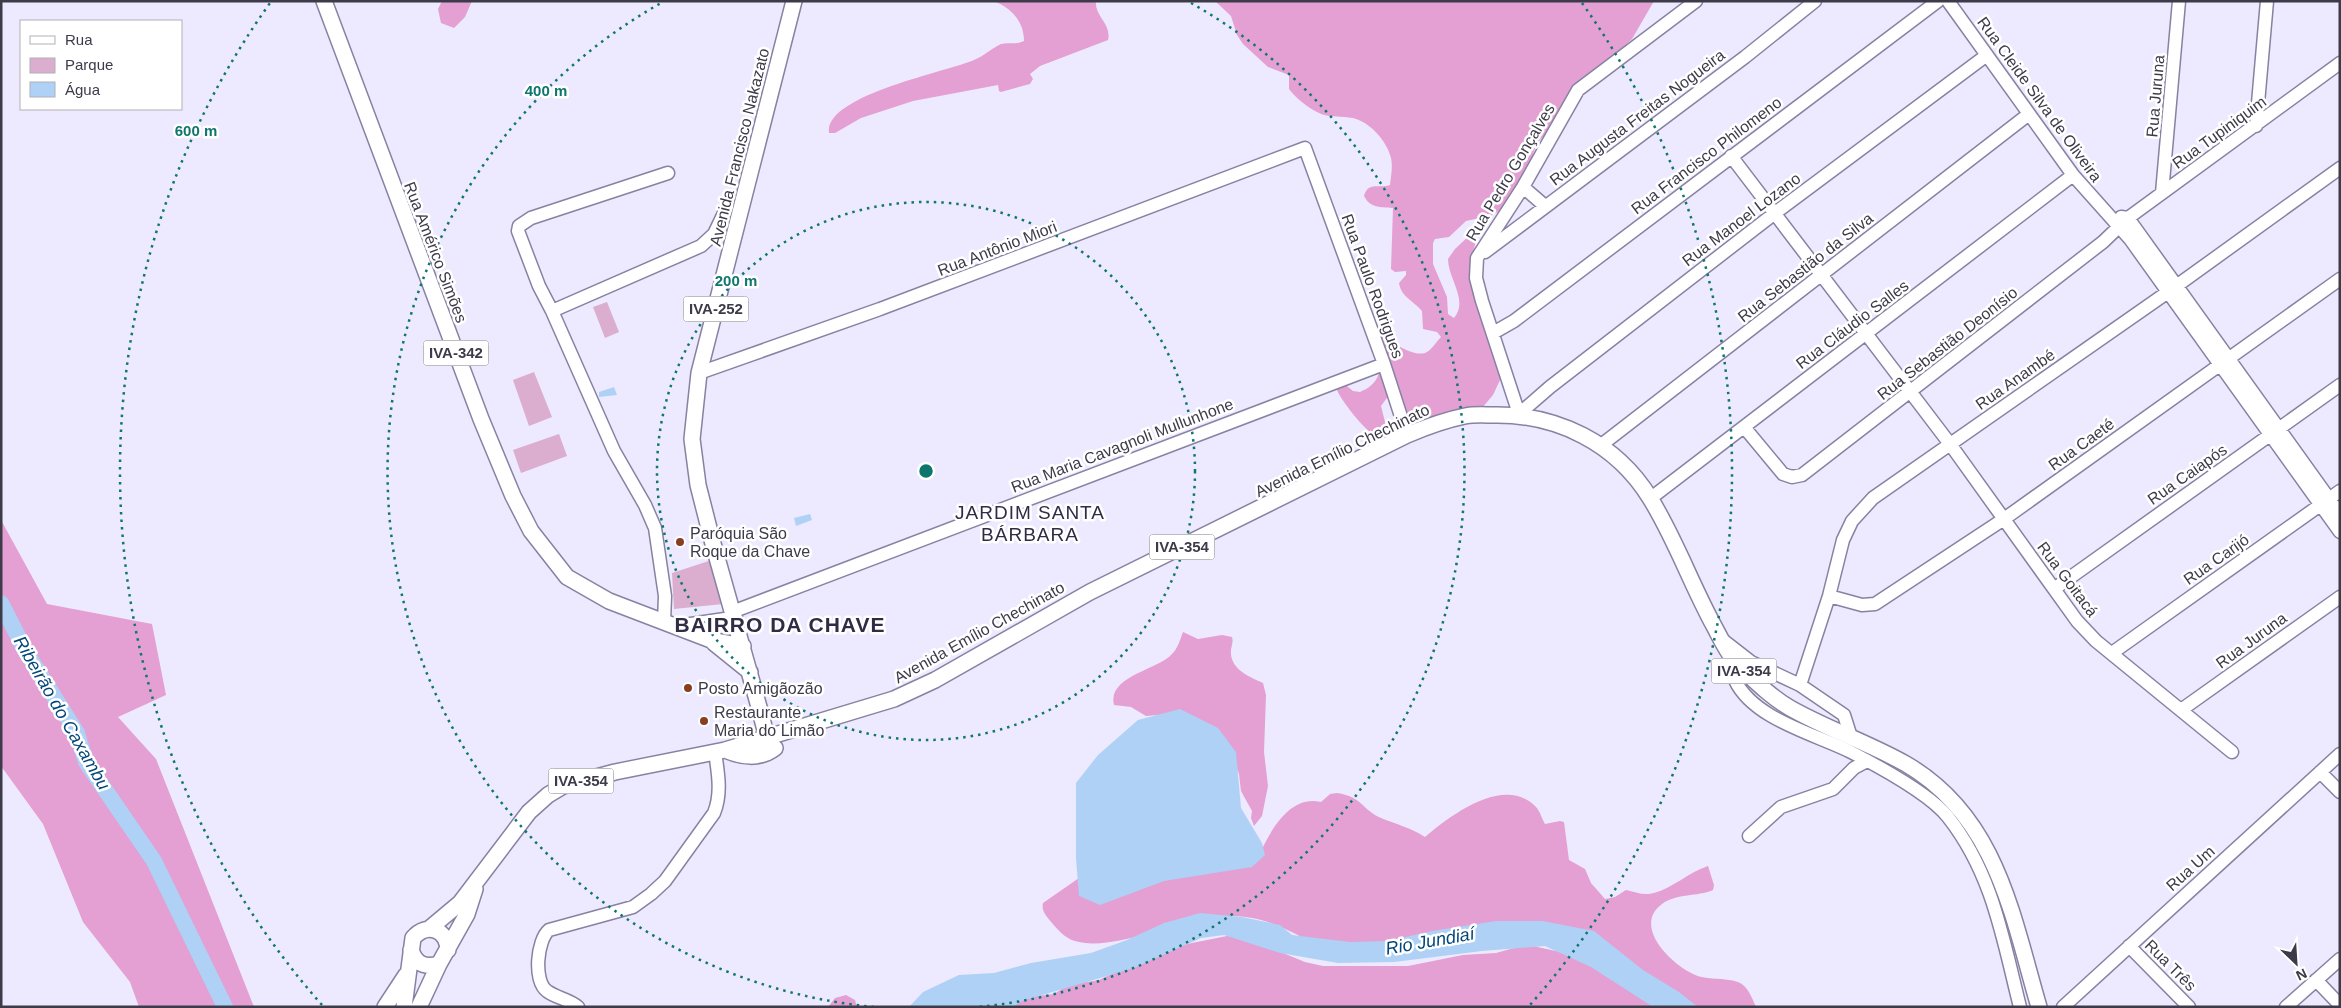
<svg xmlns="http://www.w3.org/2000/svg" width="2341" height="1008" font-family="Helvetica,sans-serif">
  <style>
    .green { fill: #dbadce }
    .forest { fill: #e49fd3 }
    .water { fill: #aed1f5 }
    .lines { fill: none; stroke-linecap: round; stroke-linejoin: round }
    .river { stroke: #aed1f5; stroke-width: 16 }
    .minor-casing { stroke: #8782a2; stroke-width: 15 }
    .major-casing { stroke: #8782a2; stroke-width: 18 }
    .minor { stroke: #fff; stroke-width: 12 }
    .major { stroke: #fff; stroke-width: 15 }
    .ring { fill: none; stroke: #0f766e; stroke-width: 2.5; stroke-dasharray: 2.5 5 }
    .poi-dot { fill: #873e21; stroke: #fff; stroke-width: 2 }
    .labels { text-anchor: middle; stroke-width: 5; stroke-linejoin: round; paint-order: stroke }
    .shield { fill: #fff; stroke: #777680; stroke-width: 1 }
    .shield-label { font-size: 15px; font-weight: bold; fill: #3d3b49 }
    .street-label { font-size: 16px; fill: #3d3b49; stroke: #fff }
    .poi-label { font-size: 16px; fill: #3d3b49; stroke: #fff; text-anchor: start }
    .water-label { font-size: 18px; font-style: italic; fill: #02477b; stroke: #fff }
    .quarter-label { font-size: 19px; letter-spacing: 1px; fill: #312b46; stroke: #fff }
    .district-label { font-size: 21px; font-weight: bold; letter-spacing: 1px; fill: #312b46; stroke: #fff }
    .centre { fill: #0f766e; stroke: #fff; stroke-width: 2.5 }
    .ring-label { font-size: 15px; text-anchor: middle; font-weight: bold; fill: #0f766e; stroke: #fff; stroke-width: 5; stroke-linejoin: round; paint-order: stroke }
  </style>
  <rect width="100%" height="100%" fill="#ede9ff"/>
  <path class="green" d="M607,302L619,332L605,338L593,307Z
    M534,372L552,417L529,426L513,380Z
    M559,434L567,456L521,473L513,450Z
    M715,559L723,604L674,609L672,573Z"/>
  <path class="forest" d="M442,1H472L465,17L454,28L441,23L438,9Z
    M994,1H1096C1094,16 1112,24 1108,40L1040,66L1030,74L1033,79L1030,84L1001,92L999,91L998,85L913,101L861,118L835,133H829C824,95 947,72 974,60C984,56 992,48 1001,44C1008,42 1016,45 1024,41C1024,21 1011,8 994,1Z
    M1215,1H1654L1632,39L1588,80L1556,124L1537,143L1525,176L1499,211L1493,215L1466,221L1449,237L1435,239L1433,243V264L1447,297L1448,314L1454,318C1469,300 1448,279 1448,259L1455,249L1471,234L1474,233L1477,236L1472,257L1503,356L1500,380L1493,395L1482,408C1461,412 1432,423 1412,416C1402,412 1400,398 1389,395L1381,406L1387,430L1383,435L1376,437C1364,429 1341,401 1336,388L1342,382L1353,391L1360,392C1386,382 1381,359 1379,336L1381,333C1389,341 1415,359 1427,352C1432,349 1437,341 1441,337L1437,332L1423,329L1422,311C1414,301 1401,297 1399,283L1406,275V271L1395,272L1391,269L1393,208C1380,207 1370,208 1364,196C1368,181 1379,189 1390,185C1391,176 1393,167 1391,158C1387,141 1370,122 1353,118C1342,116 1328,118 1319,113C1307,107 1297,99 1289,89V75L1268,67L1243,44L1237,35L1231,16Z
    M1,520L47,604L152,624L166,695L118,717L156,759L254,1007H139L130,982L83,922L43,824L1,766Z
    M1183,632L1198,639L1222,635L1232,637C1234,643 1230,648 1231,654C1232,670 1250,677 1263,683L1266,695L1264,752L1268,786L1262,816L1254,826L1251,818L1252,811L1241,791L1239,774L1233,757L1180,713L1146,716L1131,707L1114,705C1107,676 1158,670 1172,654C1178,648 1180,640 1183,632Z
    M1337,793C1363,797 1362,810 1381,818C1396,824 1411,828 1425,837C1450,816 1504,774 1536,807C1540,811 1542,819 1545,824L1560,821L1564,822L1569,860L1585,869L1591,883L1605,899L1615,897L1626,890C1635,892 1644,896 1654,893C1673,888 1689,872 1708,866L1714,885L1713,890C1697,897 1677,893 1662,904C1632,926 1671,964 1693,974C1707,981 1724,977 1738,982C1748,986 1752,998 1756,1007H1694L1605,944L1320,948C1291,930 1262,915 1228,916C1184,917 1113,953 1075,941C1066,939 1058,930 1052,923C1047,916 1041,912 1043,903L1079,878L1257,860C1268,835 1288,794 1321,802L1330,794Z
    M1227,936L1244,937L1305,962L1323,966H1408L1463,955L1496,953L1521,946H1533L1565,953L1590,963L1663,1007H995L1029,997L1054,994L1068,985L1099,980L1122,969L1182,945Z
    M846,995L855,1000L857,1007H828L835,998Z"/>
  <path class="water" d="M614,387L617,395L599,397V392Z
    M810,514L812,520L796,526L794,518Z
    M1180,709L1218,728L1236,752L1241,808L1262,843L1265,855L1252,867L1164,881L1100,905L1079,896L1076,858V783L1098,755L1138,720Z
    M1200,913L1242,917L1280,925L1292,935L1350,942L1388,941L1432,931L1496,921H1543L1594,931L1643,970L1679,992L1698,1007H1653L1591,967L1545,946L1482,951L1394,962L1338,963L1280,953L1224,935L1201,938L1134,968L1022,1001L1013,1007H909L923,992L959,975L994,973L1031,963L1091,953L1127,940L1164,923Z"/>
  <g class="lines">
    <path class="river" d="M1,603L26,652L77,733L86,762L154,861L225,1007"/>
    <g class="minor-casing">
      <path id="minor" d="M1696,1L1578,90L1523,187L1477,258L1476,278L1482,301L1519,414L1550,387L1775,213L1987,55
        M1948,1L2073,175L2130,239L2340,532
        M2256,126L2267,1
        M1731,156L1950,444L2077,621L2096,641L2232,752
        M1523,187L1545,206
        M2162,193L2179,1
        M2121,217L2128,218L2340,514
        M1485,252L1745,57L1815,1
        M552,311L539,286L518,231L519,226L531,218L668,173
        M1493,333L1514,321L1938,1
        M699,373L880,309L1305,148L1384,364L1407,435
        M1744,427L1783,474L1792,477L1802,475L2103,242L2128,218L2340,63
        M1600,446L2029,114
        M1651,498L2073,175
        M2054,589L2340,385
        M1829,596L1862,605L1875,604L2004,519L2340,279
        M732,612L1384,364
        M664,622L665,596L655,528L645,505L614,451L552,311L701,246L714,234L727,207
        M1724,641L1751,662L1800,685L1844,715L1851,737
        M2112,653L2340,491
        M1744,671L1735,680C1753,719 1815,734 1851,752C1878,766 1930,794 1948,817C1993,874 2003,940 2020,1007
        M1800,685L1829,596L1843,540L1852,521L1873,498L2168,292L2340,168
        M2181,710L2340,597
        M2320,772L2340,792
        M1749,836L1781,807L1833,789L1854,768L1867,761
        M2129,946L2189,1007
        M2316,980L2340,1005
        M578,1007C569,999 556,998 547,991C533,981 537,940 549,930L633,907L651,894L665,881L714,813C722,793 718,773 715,752
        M2063,1007L2340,754
        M2286,1007L2340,959"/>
    </g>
    <g class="major-casing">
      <path id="major" d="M324,1L481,419L513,496L531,531L567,577L609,601L711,640L743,646
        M681,627L735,619
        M714,643L750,672
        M725,750C742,757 759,760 775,748
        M767,753V738L759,707L712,540L698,485L692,439L699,373L794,1
        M429,929L460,903L529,812L548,795L563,786L615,772L725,750L894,699L935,680L1090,592L1407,435C1426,427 1445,420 1465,416C1475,414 1485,415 1494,415C1557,414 1616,443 1650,498C1675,538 1691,584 1714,626C1721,639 1728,655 1739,666C1755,681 1771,697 1790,708C1827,729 1869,743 1906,764C1997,817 2012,915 2039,1007
        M411,950C416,964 424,968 439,964L467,914L475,889
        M385,1007L406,975
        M404,1007L413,938C427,922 447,929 448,950
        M419,1007L439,964"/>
    </g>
    <use href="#minor" class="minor"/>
    <use href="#major" class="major"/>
  </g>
  <g class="ring">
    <circle cx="926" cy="471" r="269"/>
    <path d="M874 1007A538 538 0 0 1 661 3M1191 3A538 538 0 0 1 978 1007"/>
    <path d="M322 1005A806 806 0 0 1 270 3M1582 3A806 806 0 0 1 1530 1005"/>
  </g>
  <g class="poi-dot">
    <circle cx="680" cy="542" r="5"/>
    <circle cx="688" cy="688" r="5"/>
    <circle cx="704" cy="721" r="5"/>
  </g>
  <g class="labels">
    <g class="shield">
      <rect x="683.5" y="296.5" width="65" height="25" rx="4"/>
      <rect x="423.5" y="340.5" width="65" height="25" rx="4"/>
      <rect x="1149.5" y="534.5" width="65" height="25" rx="4"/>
      <rect x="1711.5" y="658.5" width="65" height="25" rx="4"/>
      <rect x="548.5" y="768.5" width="65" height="25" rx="4"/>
    </g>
    <g class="shield-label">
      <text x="716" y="314">IVA-252</text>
      <text x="456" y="358">IVA-342</text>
      <text x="1182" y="552">IVA-354</text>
      <text x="1744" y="676">IVA-354</text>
      <text x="581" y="786">IVA-354</text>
    </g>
    <g class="street-label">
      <text transform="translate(2155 96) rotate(-85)" y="6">Rua Juruna</text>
      <text transform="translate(2040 99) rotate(54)" y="6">Rua Cleide Silva de Oliveira</text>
      <text transform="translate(1637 117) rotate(-37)" y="6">Rua Augusta Freitas Nogueira</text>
      <text transform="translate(2219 132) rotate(-36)" y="6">Rua Tupiniquim</text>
      <text transform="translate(739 147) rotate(-76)" y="6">Avenida Francisco Nakazato</text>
      <text transform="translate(1706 155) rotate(-37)" y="6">Rua Francisco Philomeno</text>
      <text transform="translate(1510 172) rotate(-59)" y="6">Rua Pedro Gonçalves</text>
      <text transform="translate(1741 219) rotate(-37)" y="6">Rua Manoel Lozano</text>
      <text transform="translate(997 248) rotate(-21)" y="6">Rua Antônio Miori</text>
      <text transform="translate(436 252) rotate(69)" y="6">Rua Américo Simões</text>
      <text transform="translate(1805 267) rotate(-38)" y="6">Rua Sebastião da Silva</text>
      <text transform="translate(1373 286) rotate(70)" y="6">Rua Paulo Rodrigues</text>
      <text transform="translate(1852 324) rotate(-37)" y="6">Rua Cláudio Salles</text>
      <text transform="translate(1947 343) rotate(-38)" y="6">Rua Sebastião Deonísio</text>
      <text transform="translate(2015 379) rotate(-35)" y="6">Rua Anambé</text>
      <text transform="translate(2081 444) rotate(-36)" y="6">Rua Caeté</text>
      <text transform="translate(1122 445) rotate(-21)" y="6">Rua Maria Cavagnoli Mullunhone</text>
      <text transform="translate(1342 450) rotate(-26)" y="6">Avenida Emílio Chechinato</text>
      <text transform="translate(2187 474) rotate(-35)" y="6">Rua Caiapós</text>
      <text transform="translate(2216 559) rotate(-35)" y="6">Rua Carijó</text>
      <text transform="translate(2068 579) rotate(53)" y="6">Rua Goitacá</text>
      <text transform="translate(979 632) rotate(-29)" y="6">Avenida Emílio Chechinato</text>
      <text transform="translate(2251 640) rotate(-36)" y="6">Rua Juruna</text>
      <text transform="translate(2190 868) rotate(-42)" y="6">Rua Um</text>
      <text transform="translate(2171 965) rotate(45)" y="6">Rua Três</text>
    </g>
    <g class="poi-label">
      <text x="690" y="539">Paróquia São<tspan x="690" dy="18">Roque da Chave</tspan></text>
      <text x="698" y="694">Posto Amigãozão</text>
      <text x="714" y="718">Restaurante<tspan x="714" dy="18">Maria do Limão</tspan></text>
    </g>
    <g class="water-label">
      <text transform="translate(62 713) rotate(60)" y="6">Ribeirão do Caxambu</text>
      <text transform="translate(1430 941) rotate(-10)" y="6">Rio Jundiaí</text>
    </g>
    <g class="quarter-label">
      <text x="1030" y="519">JARDIM SANTA<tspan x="1030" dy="22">BÁRBARA</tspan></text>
    </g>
    <g class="district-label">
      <text x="780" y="632">BAIRRO DA CHAVE</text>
    </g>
  </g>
  <circle cx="926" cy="471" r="8" class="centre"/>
  <g class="ring-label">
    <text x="546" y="96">400 m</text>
    <text x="196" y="136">600 m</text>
    <text x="736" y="286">200 m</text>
  </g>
  <rect width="2341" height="1008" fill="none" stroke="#3d3b49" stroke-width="5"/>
  <rect x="20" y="20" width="162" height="90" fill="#ffffff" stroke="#b1b1b6"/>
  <rect x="30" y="36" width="25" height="8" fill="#ffffff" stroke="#b1b1b6"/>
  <text x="65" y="45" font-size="15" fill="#3d3b49">Rua</text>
  <rect x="30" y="58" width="25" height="15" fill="#dbadce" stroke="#b1b1b6"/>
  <text x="65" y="70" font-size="15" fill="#3d3b49">Parque</text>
  <rect x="30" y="82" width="25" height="15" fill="#aed1f5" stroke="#b1b1b6"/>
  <text x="65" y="95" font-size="15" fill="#3d3b49">Água</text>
  <g transform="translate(2296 963) rotate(155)" stroke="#ffffff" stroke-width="4" paint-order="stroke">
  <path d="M0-4L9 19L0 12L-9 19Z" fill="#3d3b49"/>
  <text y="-8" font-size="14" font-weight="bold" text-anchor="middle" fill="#3d3b49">N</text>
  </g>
</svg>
